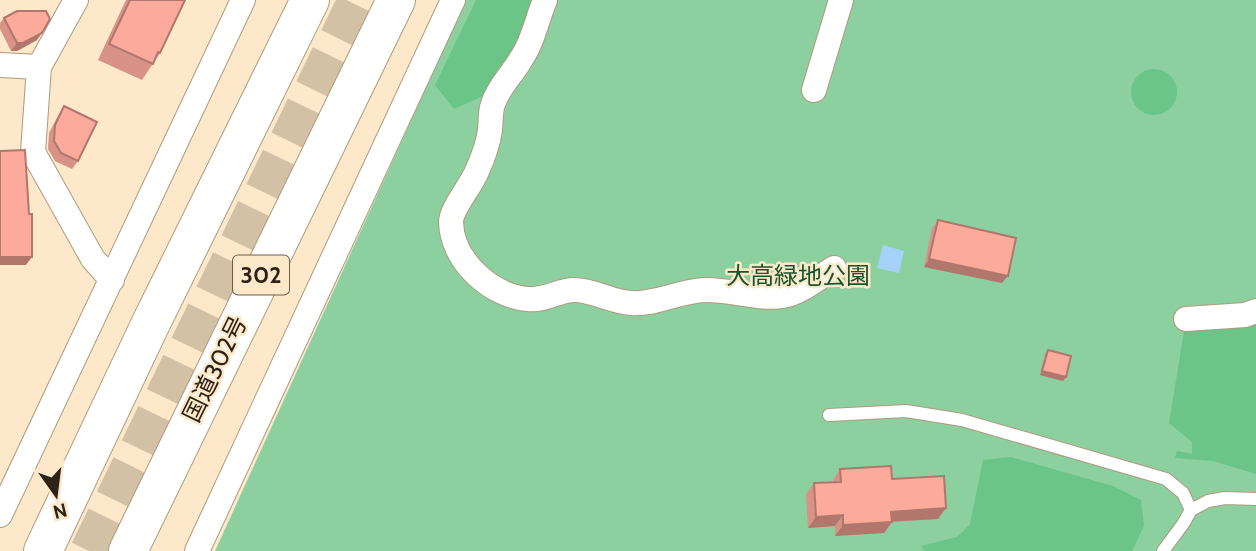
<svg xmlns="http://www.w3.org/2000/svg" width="1256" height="551" font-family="Cabin,'Noto Sans JP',sans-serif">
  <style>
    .green { fill: #8dd0a0 }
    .forest { fill: #6bc488 }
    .water { fill: #a4d2f9 }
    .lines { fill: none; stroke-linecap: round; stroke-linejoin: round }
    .highway-tunnel { stroke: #d3c1a6; stroke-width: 38; stroke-dasharray: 38 19; stroke-linecap: butt }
    .lane-casing { stroke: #ae9a7f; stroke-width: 14 }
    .street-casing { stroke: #ae9a7f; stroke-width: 26 }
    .highway-casing { stroke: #ae9a7f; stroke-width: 40 }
    .lane { stroke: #fff; stroke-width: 12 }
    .street { stroke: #fff; stroke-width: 24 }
    .highway { stroke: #fff; stroke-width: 38 }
    .wall { fill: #d89286 }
    .shaded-wall { fill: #b0776d }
    .building { fill: #fbaa9c; stroke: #b0776d; stroke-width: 2 }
    .labels { text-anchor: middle; stroke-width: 5; stroke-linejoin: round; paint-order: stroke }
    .shield { fill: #fde8ca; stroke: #6a5e4d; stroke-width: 2 }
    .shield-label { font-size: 23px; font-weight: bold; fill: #2b2318 }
    .park-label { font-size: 24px; fill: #13552e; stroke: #fde8ca }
    .street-label { font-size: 24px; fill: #2b2318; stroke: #fde8ca }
  </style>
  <rect width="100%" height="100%" fill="#fde8ca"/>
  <path class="green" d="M466,0H1256V551H215Z"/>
  <path class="forest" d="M476,0H537L518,50L488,94L454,109L435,85Z
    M1131 92a23 23 0 1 1 46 0a23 23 0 1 1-46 0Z
    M1256,311V474L1213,461L1175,458L1177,451L1192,454V442L1169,423L1186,319Z
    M1011,457L1113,486L1141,500L1144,526L1132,551H924L921,546L957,537L970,524L983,460Z"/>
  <path class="water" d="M883,245L904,251L899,273L877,268Z"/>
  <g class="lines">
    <path class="highway-tunnel" d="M89,551L357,0"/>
    <g class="lane-casing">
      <path id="lane" d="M829,415L906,411L962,420L1166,479L1183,493L1191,510
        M1163,551L1183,524L1191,510L1208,501L1225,498L1256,499"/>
    </g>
    <g class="street-casing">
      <path id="street" d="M76,0L39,67L33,152L93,259L112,280
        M545,0C537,19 533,42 521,59C512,75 499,86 493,104C490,112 491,122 490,130C488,144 483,158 477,171C471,186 451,209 451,222C452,261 491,296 528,299C545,301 559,290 574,290C594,290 611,302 631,303C655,305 680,291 704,290C729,289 760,300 783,296C801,293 819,277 834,268
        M0,65L39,67
        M814,90L841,0
        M1186,319L1245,315L1256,311
        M0,515L243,0
        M197,551L453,0"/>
    </g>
    <g class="highway-casing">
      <path id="highway" d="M43,551L150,325L310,0
        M128,551L396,0"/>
    </g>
    <use href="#lane" class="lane"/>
    <use href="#street" class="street"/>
    <use href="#highway" class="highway"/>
  </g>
  <path class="wall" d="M126,0H185L160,53L142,80L98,60Z
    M4,18L37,40L17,51H11L0,29V23Z
    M64,106L78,161L72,169L55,161L48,149L49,133L59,114Z
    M938,220L1002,283L924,267L932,228Z
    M1048,350L1066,377L1063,381L1040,375L1045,354Z
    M840,469L892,479L938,519L892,522L884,533L835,536V526L808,528L806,494L814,483L833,482V480Z"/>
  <path class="shaded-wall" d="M42,33L37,40L17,51H11L17,43Z
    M0,257H32L26,265H0Z
    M929,259L1008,276L1002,283L924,267Z
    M1042,371L1066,377L1063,381L1040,375Z
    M946,508L938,519L883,522L891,512Z
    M843,515L835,526L808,528L816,517Z
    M892,522L884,533L835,536L843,525Z"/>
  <path class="building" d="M130,0H185L160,53L158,52L153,64L109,44Z
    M17,11H46L50,19L42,33L23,43H17L4,18Z
    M64,106L97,122L78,161L61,153L54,141L55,125Z
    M25,150L29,214H32V257H0V151Z
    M938,220L1016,238L1008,276L929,259Z
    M1048,350L1071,356L1066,377L1042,371Z
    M891,466L892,479L944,476L946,508L891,512L892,522L843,525V515L816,517L814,483L841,482L840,469Z"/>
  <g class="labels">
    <rect class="shield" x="233" y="255.5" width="56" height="39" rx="5"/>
    <g class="shield-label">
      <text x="261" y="283">302</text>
    </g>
    <g class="park-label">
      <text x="798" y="284">大高緑地公園</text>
    </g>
    <g class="street-label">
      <text transform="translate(215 369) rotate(-64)" y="8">国道302号</text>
    </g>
  </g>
  <g transform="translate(56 495) rotate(166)" stroke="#fde8ca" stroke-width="5" paint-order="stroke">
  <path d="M0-5L12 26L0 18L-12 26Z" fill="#2b2318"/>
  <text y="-10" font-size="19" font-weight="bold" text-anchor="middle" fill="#2b2318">N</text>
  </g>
</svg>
